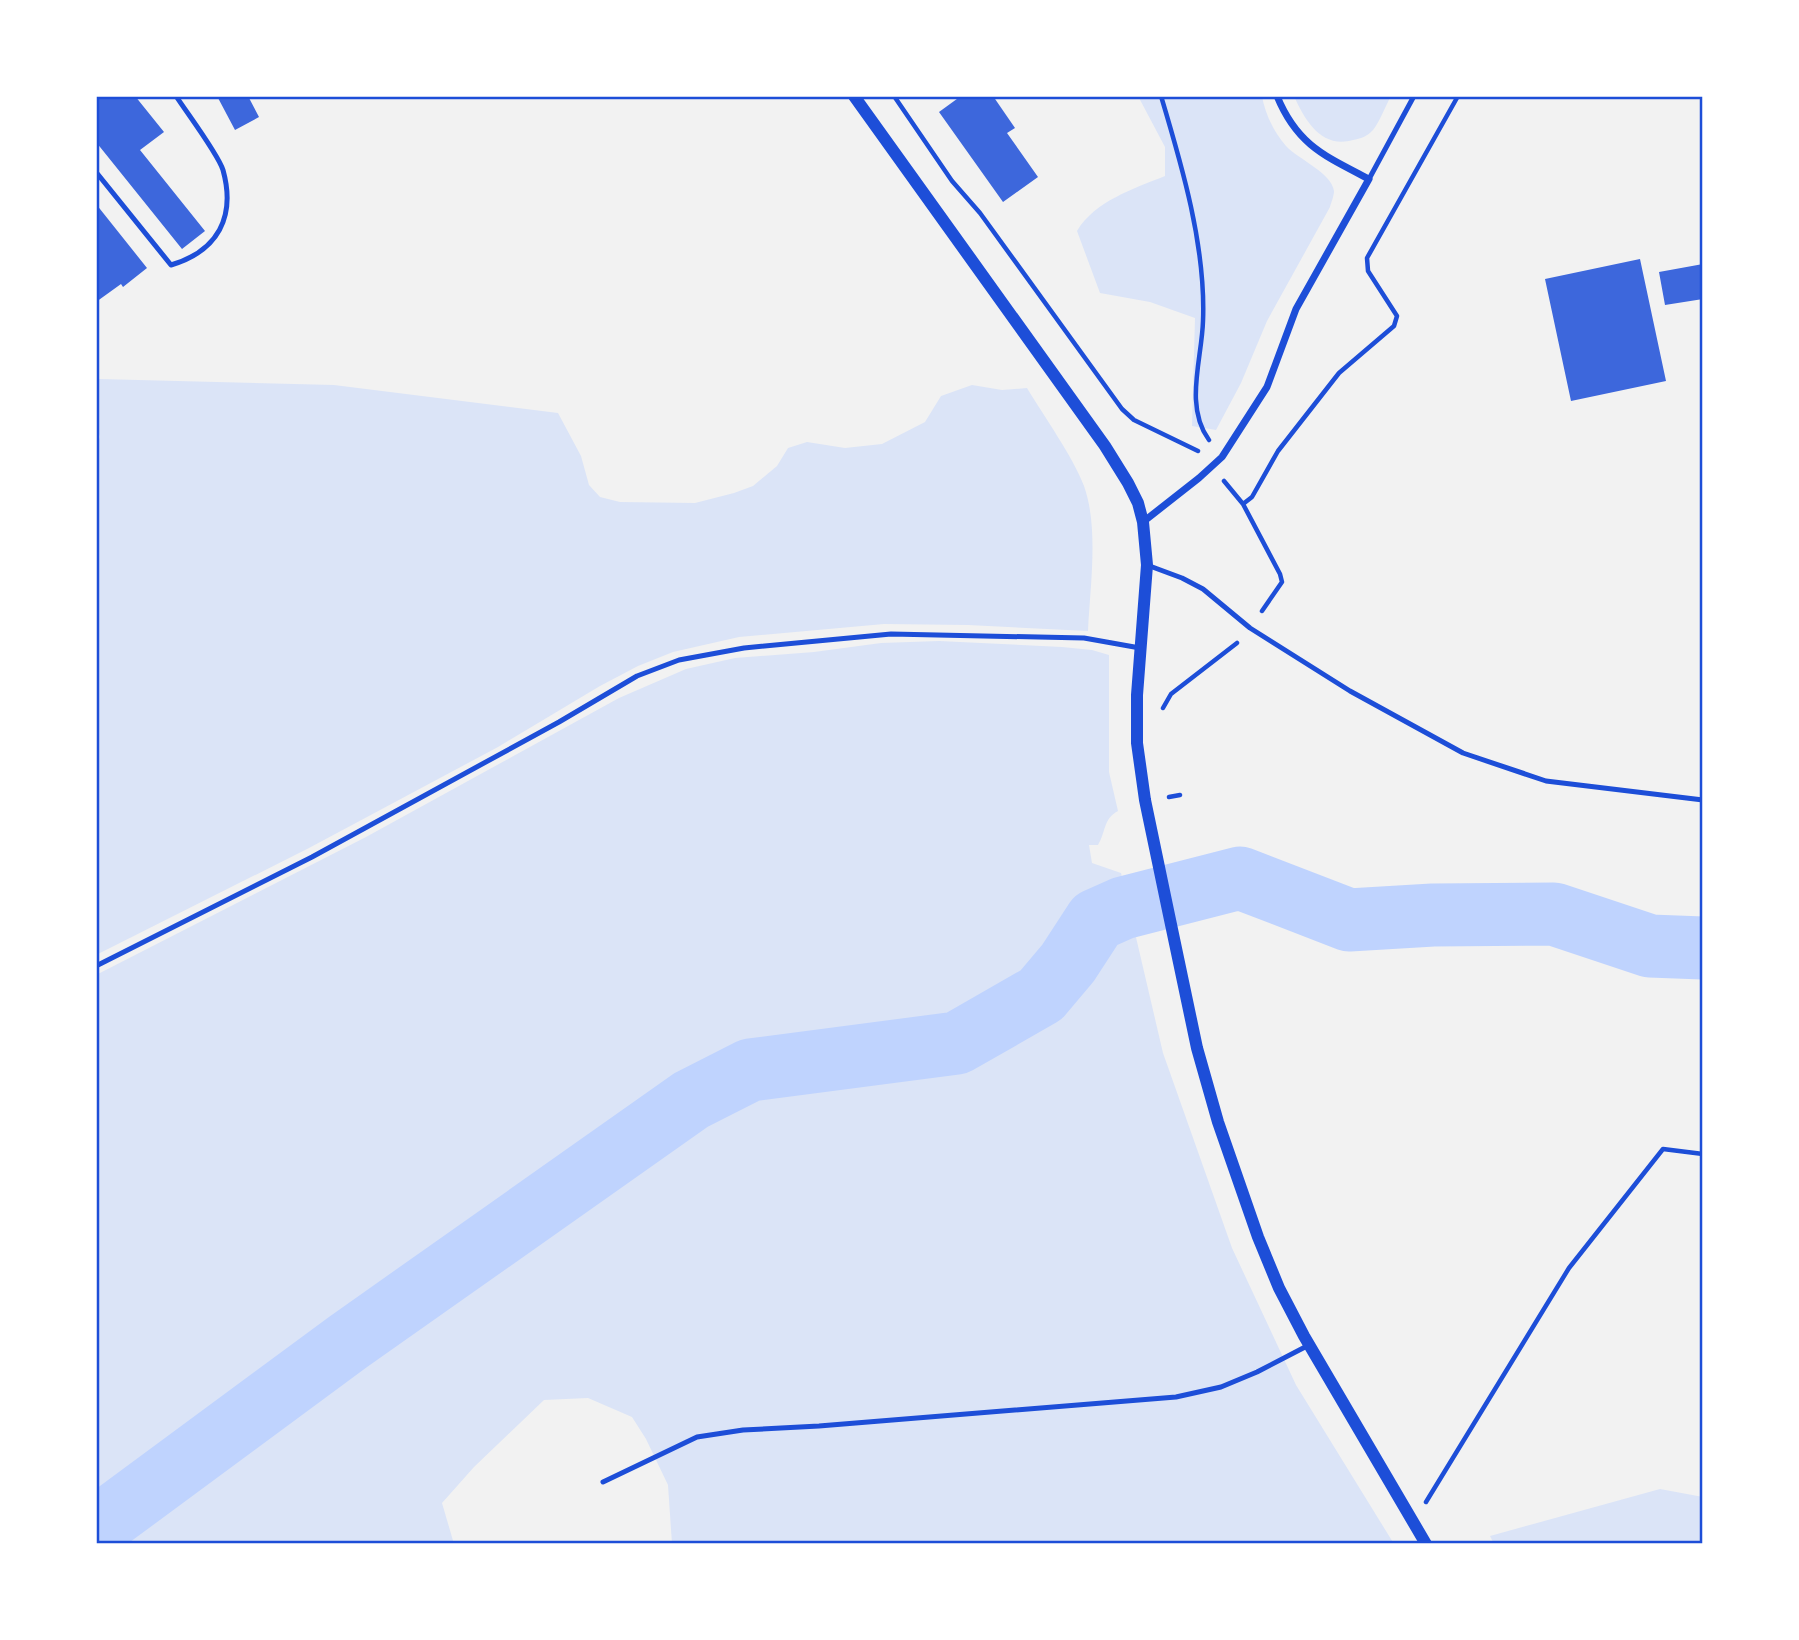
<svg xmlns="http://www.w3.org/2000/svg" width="1799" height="1640" font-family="'Noto Sans',sans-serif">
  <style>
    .green { fill: #dbe4f7 }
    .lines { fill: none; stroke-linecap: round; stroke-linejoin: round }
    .river { stroke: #bfd3fe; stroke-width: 63 }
    .building { fill: #3d67dc }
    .path { stroke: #1d4ed8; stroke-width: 4.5 }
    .service { stroke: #1d4ed8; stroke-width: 5 }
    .minor { stroke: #1d4ed8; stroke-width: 7 }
    .tertiary { stroke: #1d4ed8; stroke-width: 12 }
    .neatline { fill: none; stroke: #1d4ed8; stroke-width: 2.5 }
  </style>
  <rect width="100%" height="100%" fill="#f2f2f2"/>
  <path class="green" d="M1138,96H1262C1265,114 1274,132 1286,146C1298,159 1332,173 1334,191C1334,196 1331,203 1330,207L1267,321L1241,383L1216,430L1192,426L1195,318L1150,302L1100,293L1077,231C1095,201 1133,189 1165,176V147Z
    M1294,96H1391C1385,107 1380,121 1373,130C1368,136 1360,139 1353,140C1322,149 1305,121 1294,96Z
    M99,379L334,385L558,413L581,456L589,485L600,497L620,502L695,503L734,493L753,486L777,466L788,448L807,442L845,448L882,444L925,422L941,396L972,385L1002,390L1027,388C1045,418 1072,455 1084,486C1099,528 1090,587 1088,631L968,625L884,624L739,637L673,652L638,666L600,686L498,747L309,848L96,955V447L100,437L96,424V381Z
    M939,641L1062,647L1092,650L1109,655V772L1118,811C1103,819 1106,832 1098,845H1089L1092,863L1121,873L1163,1053L1232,1248L1296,1385L1394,1544H672L668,1485L646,1439L632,1417L588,1398L544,1400L474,1467L442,1503L454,1544H96V975L366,837L619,698L686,669L735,658L814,652L881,643Z
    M1660,1489L1703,1497V1544H1494L1490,1536Z"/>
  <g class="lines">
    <path class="river" d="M96,1528L348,1342L691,1100L750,1070L957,1043L1041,995L1068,963L1096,920L1123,908L1240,878L1349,920L1433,915L1554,914L1650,946L1703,948"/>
  </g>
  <path class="building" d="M96,96H135L164,132L140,150L205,231L182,249L96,142Z
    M217,96H248L259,117L235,130Z
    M961,96H993L1015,128L1007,133L1038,177L1003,202L939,112Z
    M96,204L147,268L123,287L121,284L96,302Z
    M1640,259L1666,381L1571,401L1545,279Z
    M1703,264V299L1665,305L1659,272Z"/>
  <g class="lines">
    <path class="path" d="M894,96L952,181L980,213L1122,409L1134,420L1198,451
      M1161,96C1182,166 1206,247 1203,321C1202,359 1184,406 1209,440
      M1224,481L1243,504L1280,574L1282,582L1262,611
      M1243,504L1252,497L1278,451L1339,373L1394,326L1397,316L1368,271L1367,258L1458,96
      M1163,708L1171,694L1237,643
      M1169,797L1180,795
      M1426,1502L1569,1268L1663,1149L1703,1154"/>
    <path class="service" d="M96,172L171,265C218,251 236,217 223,170C218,154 187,113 176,96
      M1369,179L1414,96
      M1147,565L1182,578L1203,589L1250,628L1350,691L1463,753L1546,781L1703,800
      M96,966L312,857L559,722L637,676L679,660L744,648L891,634L1084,638L1140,648
      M603,1482L697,1437L743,1430L819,1426L1176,1397L1221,1387L1257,1372L1309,1345"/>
    <path class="minor" d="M1143,522L1199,478L1222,457L1267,387L1296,309L1369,179C1325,156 1297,145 1277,96"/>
    <path class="tertiary" d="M854,96L1105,446L1128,483L1138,503L1143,522L1147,565L1137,695V743L1145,800L1169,915L1197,1048L1218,1122L1258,1237L1279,1288L1304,1336L1426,1544"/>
  </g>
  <rect width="1799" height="1640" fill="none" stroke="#ffffff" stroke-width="196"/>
  <rect x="98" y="98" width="1603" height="1444" class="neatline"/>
</svg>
